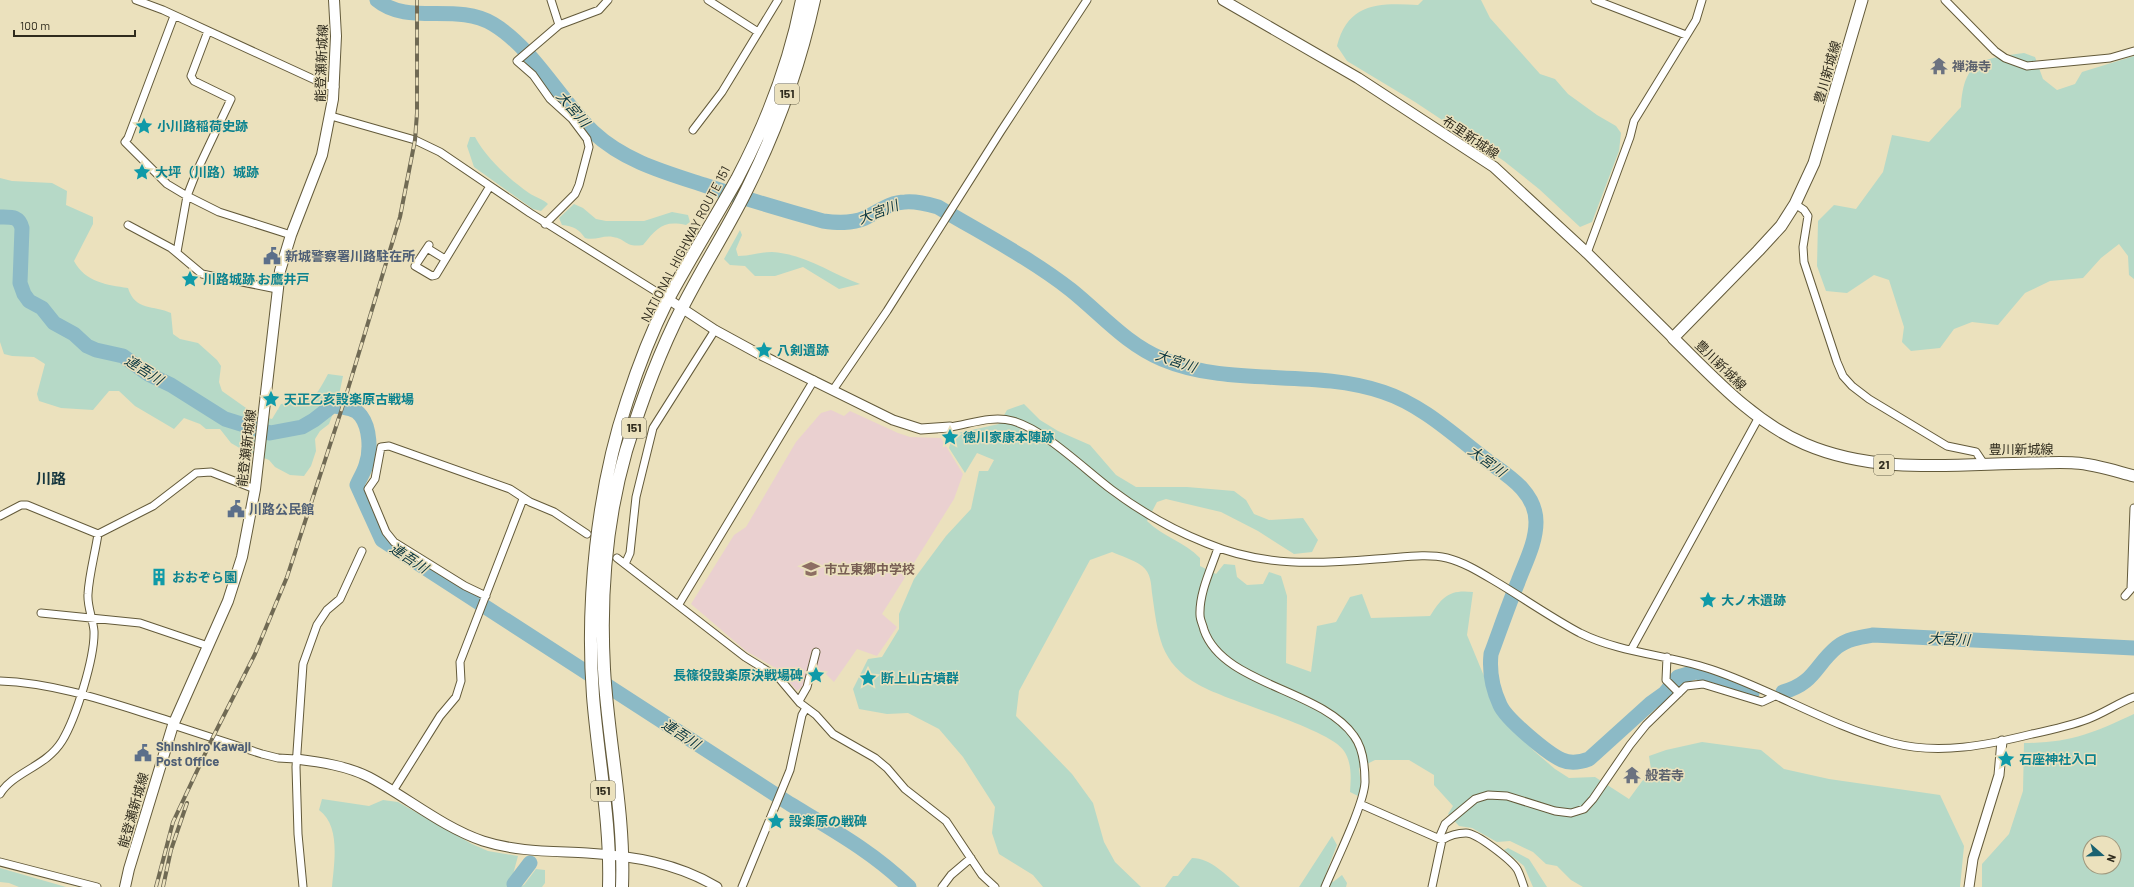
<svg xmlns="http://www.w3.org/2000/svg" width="2134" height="887" font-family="Barlow,'Noto Sans JP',sans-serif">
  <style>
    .education { fill: #ead0d0 }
    .green { fill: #b6d9c7; fill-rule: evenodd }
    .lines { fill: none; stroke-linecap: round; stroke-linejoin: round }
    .river { stroke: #8cbac6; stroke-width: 15 }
    .minor-casing { stroke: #635a3a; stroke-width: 9 }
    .tertiary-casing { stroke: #635a3a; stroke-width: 11 }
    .secondary-casing { stroke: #635a3a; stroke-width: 12 }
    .primary-casing { stroke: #635a3a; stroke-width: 13 }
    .trunk-casing { stroke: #635a3a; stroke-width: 14 }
    .minor { stroke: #fff; stroke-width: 7 }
    .tertiary { stroke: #fff; stroke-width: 9 }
    .secondary { stroke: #fff; stroke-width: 10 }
    .primary { stroke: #fff; stroke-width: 11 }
    .trunk { stroke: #fff; stroke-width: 12 }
    .rail-casing { stroke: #706a54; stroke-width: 4 }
    .rail { stroke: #ebe1bd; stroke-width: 2.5; stroke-dasharray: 8; stroke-linecap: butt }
    .labels { text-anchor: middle; stroke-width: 3; stroke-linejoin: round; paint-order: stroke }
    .shield { fill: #ebe1bd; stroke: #67624d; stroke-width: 1 }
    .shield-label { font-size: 12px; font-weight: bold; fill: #2f2b1d }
    .street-label { font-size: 13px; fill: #2f2b1d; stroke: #ebe1bd }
    .worship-label { font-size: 13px; font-weight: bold; fill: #5b616d; stroke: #ebe1bd; text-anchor: start }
    .culture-label { font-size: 13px; font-weight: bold; fill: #0d838f; stroke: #ebe1bd; text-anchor: start }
    .service-label { font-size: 13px; font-weight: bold; fill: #4e5e75; stroke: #ebe1bd; text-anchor: start }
    .education-label { font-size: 13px; font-weight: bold; fill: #785e54; stroke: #ebe1bd; text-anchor: start }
    .water-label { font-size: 14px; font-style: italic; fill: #0b3741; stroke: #ebe1bd }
    .quarter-label { font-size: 15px; font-weight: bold; fill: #16363e; stroke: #ebe1bd }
  </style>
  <rect width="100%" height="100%" fill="#ebe1bd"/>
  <path class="education" d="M831,410L844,416L850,411L898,433L910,437L941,438L963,474L954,499L882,614L897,627L877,656L857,649L834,682L825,673L810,668L804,685L797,691L779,670L746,651L691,604L734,535L746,527L796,442L821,413Z"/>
  <path class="green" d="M1423,0H1481L1490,18L1540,74L1555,79L1568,94L1597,115L1616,126L1621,133L1619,151L1592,222L1580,227L1539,189L1504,161L1415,102L1347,61L1337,46C1348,2 1380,3 1418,5Z
    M2024,53L2035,57L2043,79L2057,90L2075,84L2082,72L2134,56V279L2129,275L2128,256L2119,244L2101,258L2083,278L2050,281L2025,293L1998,325L1972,322L1954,329L1940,348L1911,351L1902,342L1904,327L1889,280L1874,275L1847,293L1826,291L1817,266L1818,221L1834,205L1856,209L1883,172L1892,135L1929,142L1961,107C1964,59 1982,59 2024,53Z
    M470,137H475C487,159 508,178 529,193C535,197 543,199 548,204L541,211L533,209L474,167L467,146Z
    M0,178L12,181L52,183L67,191L66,205L93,217V224L74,261C85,282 107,285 128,288C135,311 154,305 171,313L173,334L180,339L198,343L217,360L221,366L219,382L222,391L256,415L272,419L281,404C313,399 312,404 328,374L343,376L338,400L329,424L320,431L315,439L316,451L311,466L304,476L290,475L275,467L269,460L243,450L231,443L220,429H206L200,424L184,418L174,429L135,406L119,391H109L93,410L61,408L39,401L37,394L45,364L34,357L12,356L4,354L0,342Z
    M574,204L583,208L596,219L606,221H644L672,212L688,215L690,222L686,225C663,220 657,228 643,245C625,248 627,239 613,237C603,235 595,241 585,238C579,229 573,226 562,225L559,218Z
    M740,230L742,235L736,249L738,256C749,256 761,252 772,252C805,254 830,273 860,284L839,289L803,267L775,276H755L745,266L730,265L724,259Z
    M1024,404L1040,420L1058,431L1090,445L1116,475L1136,487H1187L1234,491L1246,500L1254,514L1269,520L1303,518L1318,540L1312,552L1294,554L1258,531L1221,512L1166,499L1157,502L1147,521C1163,537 1185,542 1200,558V566L1216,574L1224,564L1235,565L1237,577L1247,585L1263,584L1269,572L1281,576L1287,596L1286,663L1311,672L1317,626L1336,622L1350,597L1362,594L1371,618L1430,616C1442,597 1449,589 1473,592L1467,635L1500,715L1534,751L1555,769L1569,778L1595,777L1629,799L1651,769L1649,756L1666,750L1702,742L1761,750L1784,769L1829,779L1940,795L1964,846L1960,887H1583L1571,880L1557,866L1546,864L1533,852L1510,841L1497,842L1472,828L1459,826L1448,814L1453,806L1434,785V775L1409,760H1375L1359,768L1361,786L1358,796L1350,792C1351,778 1352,763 1344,751C1330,729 1229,702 1199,685C1159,663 1158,634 1152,593C1151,583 1151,573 1142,566C1134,560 1121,556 1112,552L1090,560L1019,691L1016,716L1072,774L1093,803L1104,842L1115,862L1141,887H1043L1033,875L999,854L992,833L995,807L963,757L939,729L908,713L887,714L859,709L853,689L868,659L882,657L899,629V614L914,579L946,536L971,509L979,471H988L994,460L977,453L965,473L949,448L953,434L999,424L1007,410Z
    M2134,714V887H1982V864L2009,834L2023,791L2024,743C2070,743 2093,733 2134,714ZM2090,843H2114V867H2090Z
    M322,799L369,806L383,800L398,802L472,844L488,851L518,856L512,878L514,887H332C334,863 341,826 319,810Z
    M1332,836L1337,845L1325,876L1333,882L1342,875L1347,883L1346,887H1299Z
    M1508,848L1529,859L1547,887H1533L1524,866L1504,850Z
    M1192,858C1211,858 1227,876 1240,887H1165L1173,876H1178Z
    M0,868L66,887H19L9,883L0,882Z
    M536,869L545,870V883L542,887H519L524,885Z"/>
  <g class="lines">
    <path class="river" d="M377,0C408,26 456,2 493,24C533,48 560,100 593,132C624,161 664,172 704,185C743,198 783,210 823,221C837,223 851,224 865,218C878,212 890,202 905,202C916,201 927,204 938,207C983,234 1030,258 1071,290C1101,314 1126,344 1162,359C1230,388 1313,368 1383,392C1423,405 1456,437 1489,462C1510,477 1536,493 1536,522C1536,543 1525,563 1518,582C1508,606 1500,630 1491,654C1489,673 1492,688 1500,705C1506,719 1548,754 1562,760C1571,764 1581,762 1589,759L1651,703L1665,693L1678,677L1695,672L1711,675L1752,693
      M0,217C12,217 19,216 22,228L20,283L24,294L29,301L42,308L54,323L74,334L87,346L96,350L123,356L148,374L171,385L225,419L270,433L302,427L314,420L332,406C341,407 355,407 361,416C370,428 371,451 366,465C364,472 360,478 357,485L382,540L790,804C833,830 873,852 909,887
      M1783,692C1815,683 1815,665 1837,647C1847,639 1861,637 1873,635L2134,648
      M514,884L530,863"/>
    <g class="minor-casing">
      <path id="minor" d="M136,0L163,10L326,85L335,87
        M551,0L559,25
        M708,0L758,32
        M1595,0L1686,35
        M1945,0L1995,51L2005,58L2027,66L2110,58L2134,51
        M174,16L128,138L125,142L167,184L187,196L219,212L291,235
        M331,116L415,140L440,152L530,213L668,299
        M693,130L722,92L778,0
        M1795,204L1804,210L1808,216L1803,247L1804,262L1837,362L1843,376L1852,386L1869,399L1947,446L1976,452L1984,464
        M545,224L575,194L579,185L589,147L587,139L572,119L550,99L533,75L517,61L559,25L599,10L608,0
        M128,225L171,248L202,274L277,289
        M429,245L427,248L445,259
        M427,248L415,266L432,276L436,275L490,186
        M177,252L187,196L196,173L231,99L194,81L191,76L208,31
        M1587,253L1630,137L1634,121L1696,20L1702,0
        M833,390L887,311L1001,131L1087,0
        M950,427C970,424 992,415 1013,421C1045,430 1084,469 1112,490C1140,511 1173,530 1206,543C1263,567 1317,564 1376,559C1399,558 1425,553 1447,558C1463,562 1478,571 1493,580C1522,597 1550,617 1580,633C1622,654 1672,655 1716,671C1776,692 1831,726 1893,743C1939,755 1988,745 2032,734C2051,730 2070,726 2088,719C2104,713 2118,703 2134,697
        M0,516L21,505H27L98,534L153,506L196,473L211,472L255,489
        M1218,548C1211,569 1199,593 1200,615C1200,620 1203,625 1204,630C1223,685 1321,689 1354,736C1363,748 1365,767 1365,782C1364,805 1335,863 1325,887
        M617,558L745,657L779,678L800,703L816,715L833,734L875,758L887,768L905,789L946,821L982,875L995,887
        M625,564L630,553L636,497L653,428L715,330
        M486,596L465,586L394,542L386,532L368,489L375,479L381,447L389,446L510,489L530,502L554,512L587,534
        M2125,596L2131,589L2134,508
        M679,604L814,380
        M41,613L140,623L208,646
        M1631,650L1759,417
        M1667,657L1666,680L1679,693
        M0,681C58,683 114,704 170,721L173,725L262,754L278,758L296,759
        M799,701L807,687L816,652
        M393,791L440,716L456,697L461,681L460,662L523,499
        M0,794C13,772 46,767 62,741C76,718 95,657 94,631C93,619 87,606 88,594C89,575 95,554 98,534
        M1360,804L1442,840L1432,887
        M1439,838L1445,824L1475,799L1488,795L1507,796L1555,811L1571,813L1584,809L1593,799L1630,745L1646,725L1686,686L1703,684L1762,702L1775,696
        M1442,840C1450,835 1456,833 1466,833C1477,833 1511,860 1517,869C1520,874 1522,882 1524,887
        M0,862L97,887
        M303,887L298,834L296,767L303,664L317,625L327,610L340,599L362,551
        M742,887L790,770L802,715L806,708
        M942,887L951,875L971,858"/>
    </g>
    <g class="tertiary-casing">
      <path id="tertiary" d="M668,299L715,330L759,354L893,420L921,429L950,427
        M296,759C321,762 347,766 369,777C407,797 442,827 483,841C517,852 552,851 587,853C633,856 677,863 717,887
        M1969,887L1973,859L1999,775L2002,741"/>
    </g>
    <g class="secondary-casing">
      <path id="secondary" d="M1223,0L1358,78L1494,167L1587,253L1673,338
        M125,887L129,869L173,725L228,601L242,557L255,489L280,271L291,235L322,155L333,99L336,36L334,0"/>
    </g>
    <g class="primary-casing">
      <path id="primary" d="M1862,0L1814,163L1795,204L1781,226L1758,251L1673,338C1713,377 1752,421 1805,444C1877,475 1956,464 2032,463C2046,463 2061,462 2075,463C2095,464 2115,471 2134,476"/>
    </g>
    <g class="trunk-casing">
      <path id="trunk" d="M609,887C611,823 598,759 593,696C586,603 597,490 627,401C638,367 651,333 667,301C689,260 714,220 737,179C766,124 790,62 802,0
        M622,887C625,813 608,742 604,669C600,596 606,521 626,451C641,402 659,353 682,308C703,266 729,227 749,185C778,126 800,64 814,0"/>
    </g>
    <use href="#minor" class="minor"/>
    <use href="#tertiary" class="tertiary"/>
    <use href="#secondary" class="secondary"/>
    <use href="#primary" class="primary"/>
    <use href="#trunk" class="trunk"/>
    <g class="rail-casing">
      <path id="rail" d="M156,887L173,822L213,737L255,654L287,577L345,399L400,217L415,140L417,113V0
        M163,887L171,850L187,803"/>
    </g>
    <use href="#rail" class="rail"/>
  </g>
  <defs>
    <g id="temple-bare" transform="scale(1.38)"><path d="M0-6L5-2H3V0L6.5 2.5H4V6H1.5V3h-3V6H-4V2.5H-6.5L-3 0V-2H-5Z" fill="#6b7280" stroke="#ebe1bd" stroke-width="2.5" paint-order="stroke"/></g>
    <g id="sight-bare" transform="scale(1.38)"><path d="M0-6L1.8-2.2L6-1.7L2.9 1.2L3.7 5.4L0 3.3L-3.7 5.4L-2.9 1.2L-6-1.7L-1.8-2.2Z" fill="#0f9aa8" stroke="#ebe1bd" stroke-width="2.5" paint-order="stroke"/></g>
    <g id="civic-bare" transform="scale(1.38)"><path d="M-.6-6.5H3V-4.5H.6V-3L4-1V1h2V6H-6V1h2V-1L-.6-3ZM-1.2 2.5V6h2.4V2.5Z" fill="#5c6f8a" stroke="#ebe1bd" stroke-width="2.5" paint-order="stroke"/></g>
    <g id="school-bare" transform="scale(1.38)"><path d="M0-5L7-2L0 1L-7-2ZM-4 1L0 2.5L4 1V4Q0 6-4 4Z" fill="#8d6e63" stroke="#ebe1bd" stroke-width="2.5" paint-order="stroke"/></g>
    <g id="building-bare" transform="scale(1.38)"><path d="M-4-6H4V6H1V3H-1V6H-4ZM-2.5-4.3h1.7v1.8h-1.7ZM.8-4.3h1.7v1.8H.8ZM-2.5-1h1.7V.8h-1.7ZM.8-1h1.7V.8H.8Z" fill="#0f9aa8" stroke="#ebe1bd" stroke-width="2.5" paint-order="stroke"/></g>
  </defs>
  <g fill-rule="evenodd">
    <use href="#temple-bare" x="1939" y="66"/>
    <use href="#sight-bare" x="144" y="126"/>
    <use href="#sight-bare" x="142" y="172"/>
    <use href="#civic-bare" x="272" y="256"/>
    <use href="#sight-bare" x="190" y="279"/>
    <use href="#sight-bare" x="764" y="350"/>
    <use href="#sight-bare" x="271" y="399"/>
    <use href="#sight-bare" x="950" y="437"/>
    <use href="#civic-bare" x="236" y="509"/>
    <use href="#school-bare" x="811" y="569"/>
    <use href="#building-bare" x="159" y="577"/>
    <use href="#sight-bare" x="1708" y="600"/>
    <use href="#sight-bare" x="816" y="675"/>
    <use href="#sight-bare" x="868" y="678"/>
    <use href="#civic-bare" x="143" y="753"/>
    <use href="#sight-bare" x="2006" y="759"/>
    <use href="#temple-bare" x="1632" y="775"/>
    <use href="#sight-bare" x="776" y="821"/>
  </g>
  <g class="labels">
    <g class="shield">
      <rect x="775" y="84" width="24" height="20" rx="3"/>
      <rect x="622" y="418" width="24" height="20" rx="3"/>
      <rect x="1874" y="455" width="20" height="20" rx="3"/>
      <rect x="591" y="781" width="24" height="20" rx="3"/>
    </g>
    <g class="shield-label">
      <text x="787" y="98">151</text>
      <text x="634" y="432">151</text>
      <text x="1884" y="469">21</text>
      <text x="603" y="795">151</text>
    </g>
    <g class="street-label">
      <text transform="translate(321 63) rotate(-88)" y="5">能登瀬新城線</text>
      <text transform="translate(1827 72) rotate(-74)" y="5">豊川新城線</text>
      <text transform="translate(1471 137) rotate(34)" y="5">布里新城線</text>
      <text transform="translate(685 244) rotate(-62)" y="5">NATIONAL HIGHWAY ROUTE 151</text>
      <text transform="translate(1721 365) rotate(44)" y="5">豊川新城線</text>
      <text transform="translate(246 448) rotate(-83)" y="5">能登瀬新城線</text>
      <text x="2021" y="454">豊川新城線</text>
      <text transform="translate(133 810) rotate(-74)" y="5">能登瀬新城線</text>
    </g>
    <g class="worship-label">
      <text x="1952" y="71">禅海寺</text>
      <text x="1645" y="780">般若寺</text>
    </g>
    <g class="culture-label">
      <text x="157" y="131">小川路稲荷史跡</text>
      <text x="155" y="177">大坪（川路）城跡</text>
      <text x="203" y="284">川路城跡 お鷹井戸</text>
      <text x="777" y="355">八剣遺跡</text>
      <text x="284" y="404">天正乙亥設楽原古戦場</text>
      <text x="963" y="442">徳川家康本陣跡</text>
      <text x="172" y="582">おおぞら園</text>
      <text x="1721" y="605">大ノ木遺跡</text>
      <text x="803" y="680" text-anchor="end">長篠役設楽原決戦場碑</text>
      <text x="881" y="683">断上山古墳群</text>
      <text x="2019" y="764">石座神社入口</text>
      <text x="789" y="826">設楽原の戦碑</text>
    </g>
    <g class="service-label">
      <text x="285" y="261">新城警察署川路駐在所</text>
      <text x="249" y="514">川路公民館</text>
      <text x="156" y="751">Shinshiro Kawaji<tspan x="156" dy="15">Post Office</tspan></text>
    </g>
    <g class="education-label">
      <text x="824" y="574">市立東郷中学校</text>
    </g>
    <g class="water-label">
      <text transform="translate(573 109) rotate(49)" y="5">大宮川</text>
      <text transform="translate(878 212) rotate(-21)" y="5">大宮川</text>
      <text transform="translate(1176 361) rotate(19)" y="5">大宮川</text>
      <text transform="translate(144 370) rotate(32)" y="5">連吾川</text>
      <text transform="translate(1487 461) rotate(36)" y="5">大宮川</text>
      <text transform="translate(409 558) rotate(33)" y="5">連吾川</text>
      <text transform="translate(1949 639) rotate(3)" y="5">大宮川</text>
      <text transform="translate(681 734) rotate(33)" y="5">連吾川</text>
    </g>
    <g class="quarter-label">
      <text x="51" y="484">川路</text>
    </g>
  </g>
  <g transform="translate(2102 855) rotate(110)"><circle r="19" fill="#ebe1bd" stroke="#a0987d"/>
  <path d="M0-3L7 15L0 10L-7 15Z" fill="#1a6271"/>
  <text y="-6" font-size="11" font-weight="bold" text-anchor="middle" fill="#2f2b1d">N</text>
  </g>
  <path d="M14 30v6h121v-6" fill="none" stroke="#2f2b1d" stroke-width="2"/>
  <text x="20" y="30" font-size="12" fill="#2f2b1d" stroke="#ebe1bd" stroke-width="3" paint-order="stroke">100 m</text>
</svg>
